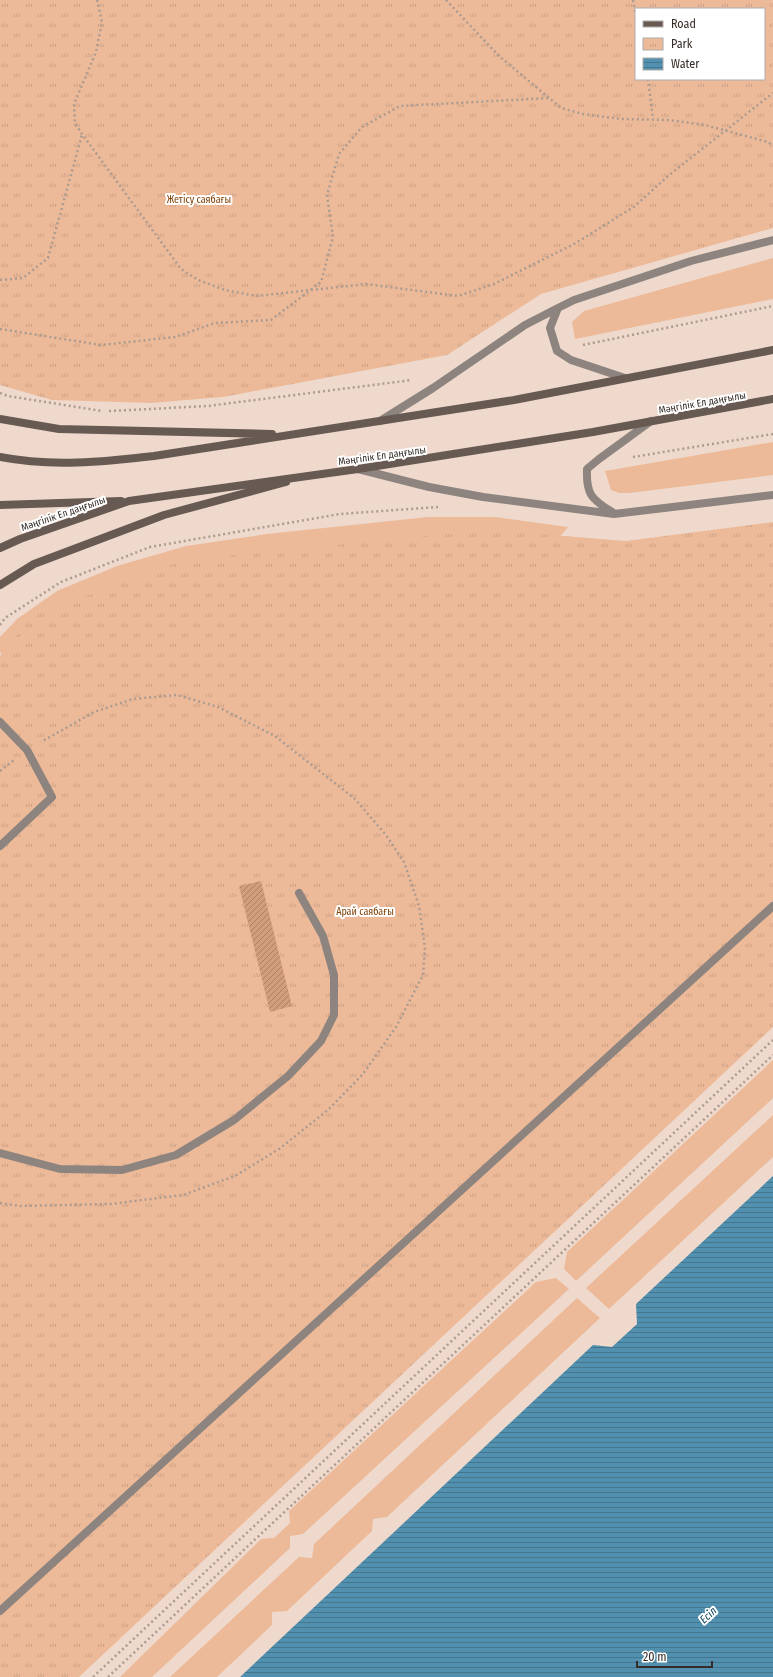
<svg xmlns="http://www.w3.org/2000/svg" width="773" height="1677" font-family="'Fira Sans Condensed',sans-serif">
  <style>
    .grass { fill: #edba99 }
    .park { fill: url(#park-tufts); fill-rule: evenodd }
    .water { fill: url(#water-rules) }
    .building { fill: url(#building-hatch) }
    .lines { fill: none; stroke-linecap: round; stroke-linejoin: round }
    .path { stroke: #ac9b90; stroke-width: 2.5; stroke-dasharray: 2 3; stroke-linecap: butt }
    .lane { stroke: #8d847f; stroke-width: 8 }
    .street { stroke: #8d847f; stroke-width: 8 }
    .secondary { stroke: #675a52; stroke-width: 8 }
    .labels { text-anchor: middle; stroke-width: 4; stroke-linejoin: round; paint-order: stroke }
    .park-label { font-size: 10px; fill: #824206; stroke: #fff }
    .street-label { font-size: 10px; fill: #352c27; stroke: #fff }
    .water-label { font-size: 11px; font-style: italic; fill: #12455c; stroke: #fff }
  </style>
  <defs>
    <pattern id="park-tufts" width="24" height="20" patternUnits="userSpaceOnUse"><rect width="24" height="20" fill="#edba99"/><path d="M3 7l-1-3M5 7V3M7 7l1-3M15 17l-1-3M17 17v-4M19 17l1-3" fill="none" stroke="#cca084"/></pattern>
    <pattern id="water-rules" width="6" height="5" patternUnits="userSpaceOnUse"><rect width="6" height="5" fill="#5290af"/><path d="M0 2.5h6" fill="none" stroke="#45768e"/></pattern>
    <pattern id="building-hatch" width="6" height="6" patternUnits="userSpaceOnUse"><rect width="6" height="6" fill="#d19d7a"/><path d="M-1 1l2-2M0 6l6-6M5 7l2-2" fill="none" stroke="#aa8064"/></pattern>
  </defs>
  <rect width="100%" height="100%" fill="#efd9cc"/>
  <path class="grass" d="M773,258V299L575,339L572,322L584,311Z
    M773,442V475L630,493H619L611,490L605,471Z
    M428,517H495L568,527L552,546L18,674L0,652V637L17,619L57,591L117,566L186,546L267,534Z
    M773,1060V1098L576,1281L564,1269L567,1252Z
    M773,1115V1157L609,1309L586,1288Z
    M556,1278L569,1289L303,1534L290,1536V1548L152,1677H120L261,1539L274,1538L290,1523L289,1511L536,1282Z
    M577,1298L600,1318L387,1517L373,1519L372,1531L287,1611L272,1612V1625L217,1677H170L299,1557L312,1558L314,1544Z"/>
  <path class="park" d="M0,0H773V228L541,294L447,355L223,397L151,403L52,400L0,385ZM636,9H764V79H636Z
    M773,522V1027L79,1677H0V656L32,616L184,560L488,530L626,541Z"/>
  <path class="water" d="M773,1176V1677H240L593,1345L612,1347L637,1324L636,1304Z"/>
  <path class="building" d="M261,881L292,1006L270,1012L239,886Z"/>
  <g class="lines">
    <path class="path" d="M97,0L102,22L96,52L74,104L75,123L82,134L181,269L198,280L225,290L256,296L366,284L458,296L494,284L576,243L635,206L668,176L773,93
      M446,0L499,56L561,108L583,114L621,119L669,120L705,125L768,142L773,146
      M633,0L636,17
      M648,79L653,119
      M0,280L23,278L48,258L82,135
      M0,329L101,345L175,337L215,323L271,320L321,282L333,237L327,195L339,154L362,127L400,106L549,98
      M583,345L773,306
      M0,393L8,396L102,411
      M109,411L208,406L412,380
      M633,457L773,434
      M0,625L5,618L61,582L150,547L340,514L438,507
      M0,771L14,760
      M0,1203L21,1206L110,1204L183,1195L235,1176L279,1149L328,1110L363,1074L396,1027L423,975L425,948L419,906L404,862L386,835L355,799L275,736L218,707L177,695L133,699L94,712L41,742
      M93,1677L773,1040
      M108,1677L773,1055"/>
    <path class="lane" d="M0,722L27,750L52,797L0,846
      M0,1153L60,1169L122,1170L176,1155L234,1120L288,1076L321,1041L334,1015V975L323,936L299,893"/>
    <path class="street" d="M558,308L574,300L691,261L773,240
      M380,421L433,388L525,325L558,308L550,328L557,351L571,360L625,378
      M358,469L429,487L483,497L614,514L773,495
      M612,512C591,499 586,494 587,469L599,459L651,421
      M0,1611L773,906"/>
    <path class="secondary" d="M0,419L59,429L272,434
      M0,457C51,467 103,462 154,456L514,400L773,350
      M0,505L121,501
      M0,548L20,539L129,501L358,469L593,432L773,399
      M0,585L34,564L164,515L286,482"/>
  </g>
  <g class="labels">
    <g class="park-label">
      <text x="199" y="203">Жетісу саябағы</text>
      <text x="365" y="915">Арай саябағы</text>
    </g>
    <g class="street-label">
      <text transform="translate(702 402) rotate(-10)" y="4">Мәңгілік Ел даңғылы</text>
      <text transform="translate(382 455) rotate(-8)" y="4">Мәңгілік Ел даңғылы</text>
      <text transform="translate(63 513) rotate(-19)" y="4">Мәңгілік Ел даңғылы</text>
    </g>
    <g class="water-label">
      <text transform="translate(708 1615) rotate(-43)" y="4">Есіл</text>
    </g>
  </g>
  <rect x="635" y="8" width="130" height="72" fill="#ffffff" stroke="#aeaba9"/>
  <rect x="643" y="21" width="20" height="6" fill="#675a52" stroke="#aeaba9"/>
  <text x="671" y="28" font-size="12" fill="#352c27">Road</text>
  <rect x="643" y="38" width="20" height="12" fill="url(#park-tufts)" stroke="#aeaba9"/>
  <text x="671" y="48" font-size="12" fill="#352c27">Park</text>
  <rect x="643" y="58" width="20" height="12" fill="url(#water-rules)" stroke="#aeaba9"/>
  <text x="671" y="68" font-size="12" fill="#352c27">Water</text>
  <path d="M637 1661v6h75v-6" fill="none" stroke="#352c27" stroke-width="2"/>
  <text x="643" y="1661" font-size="12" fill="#352c27" stroke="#ffffff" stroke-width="3" paint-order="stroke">20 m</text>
</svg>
